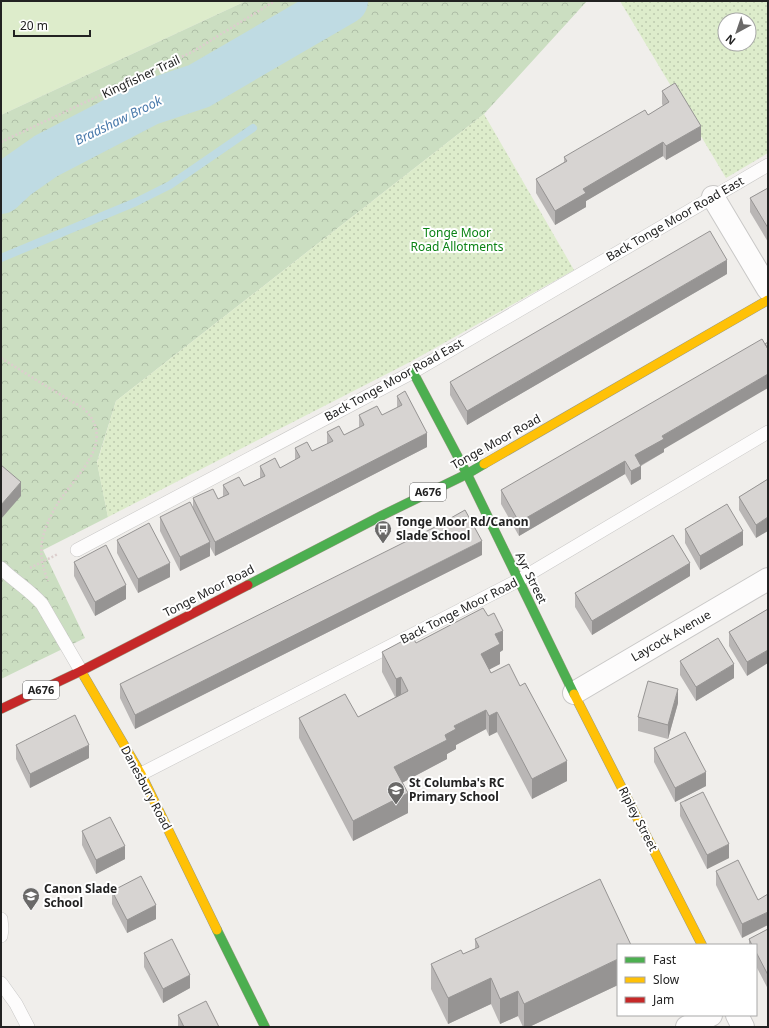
<svg xmlns="http://www.w3.org/2000/svg" width="769" height="1028" font-family="'Noto Sans',sans-serif">
  <style>
    .grass { fill: #ddeccb }
    .forest { fill: url(#forest-crowns) }
    .garden { fill: url(#garden-dots); fill-rule: evenodd }
    .lines { fill: none; stroke-linecap: round; stroke-linejoin: round }
    .stream { stroke: #bfdbe3; stroke-width: 8 }
    .river { stroke: #bfdbe3; stroke-width: 46 }
    .lane-casing { stroke: #c9c8c7; stroke-width: 14 }
    .street-casing { stroke: #c9c8c7; stroke-width: 24 }
    .fast-casing { stroke: #999a82; stroke-width: 10 }
    .slow-casing { stroke: #999a82; stroke-width: 10 }
    .jam-casing { stroke: #999a82; stroke-width: 10 }
    .path { stroke: #dccecd; stroke-width: 2.5; stroke-dasharray: 2 2; stroke-linecap: butt }
    .lane { stroke: #fdfcfc; stroke-width: 13 }
    .street { stroke: #fdfcfc; stroke-width: 22 }
    .fast { stroke: #4caf50; stroke-width: 9 }
    .slow { stroke: #ffc107; stroke-width: 9 }
    .jam { stroke: #c62828; stroke-width: 9 }
    .wall { fill: #b9b6b5 }
    .shaded-wall { fill: #969493 }
    .building { fill: #d7d4d2; stroke: #969493 }
    .labels { text-anchor: middle; stroke-width: 4; stroke-linejoin: round; paint-order: stroke }
    .shield { fill: #fff; stroke: #646464; stroke-width: 1 }
    .shield-label { font-size: 11px; font-weight: bold; fill: #222 }
    .street-label { font-size: 12px; fill: #222; stroke: #fff }
    .park-label { font-size: 12px; fill: #0c8416; stroke: #fff }
    .poi-label { font-size: 12px; font-weight: bold; fill: #222; stroke: #fff; text-anchor: start }
    .water-label { font-size: 13px; font-style: italic; fill: #4a7aab; stroke: #fff }
  </style>
  <defs>
    <pattern id="forest-crowns" width="20" height="18" patternUnits="userSpaceOnUse"><rect width="20" height="18" fill="#cbdec1"/><path d="M2 6a3 3 0 1 1 6 0M12 15a3 3 0 1 1 6 0" fill="none" stroke="#aebea6"/></pattern>
    <pattern id="garden-dots" width="8" height="8" patternUnits="userSpaceOnUse"><rect width="8" height="8" fill="#ddeccb"/><path d="M2 2h.1M6 6h.1" fill="none" stroke="#bdcaae" stroke-width="1.8" stroke-linecap="round"/></pattern>
  </defs>
  <rect width="100%" height="100%" fill="#f0eeeb"/>
  <path class="grass" d="M1,1H246L1,115Z"/>
  <path class="forest" d="M246,1H587L484,114L116,401L97,462L108,517L43,550L85,638L1,679V115Z"/>
  <path class="garden" d="M620,1H768V153L726,178ZM725,20H749V44H725Z
    M484,114L574,270L410,362L108,517L97,463L116,401Z"/>
  <g class="lines">
    <path class="stream" d="M1,258L136,202L170,185L253,128"/>
    <path class="river" d="M1,191L16,177L46,156L148,103L199,86L345,1"/>
    <g class="lane-casing">
      <path id="lane" d="M77,550L413,372L768,165
        M1,568C14,581 30,590 42,604L81,671
        M141,774L519,580L768,432
        M1,919L2,929L1,936
        M1,983L16,1004L28,1027"/>
    </g>
    <g class="street-casing">
      <path id="street" d="M713,197L768,289
        M574,693L768,579
        M737,1015L743,1027
        M687,1027L711,1015"/>
    </g>
    <g class="fast-casing">
      <path id="fast" d="M413,372L467,474L574,694
        M248,585L383,515L467,474L484,464
        M217,930L265,1027"/>
    </g>
    <g class="slow-casing">
      <path id="slow" d="M484,464L768,300
        M81,671L141,774L217,930
        M574,694L702,945"/>
    </g>
    <g class="jam-casing">
      <path id="jam" d="M1,709L81,671L248,585"/>
    </g>
    <path class="path" d="M1,142L192,52L275,1
      M1,358C22,371 42,384 63,396C70,401 80,405 86,411C116,443 75,476 58,503C51,515 44,528 42,542C40,556 43,568 48,581
      M30,568L58,554"/>
    <use href="#lane" class="lane"/>
    <use href="#street" class="street"/>
    <use href="#fast" class="fast"/>
    <use href="#slow" class="slow"/>
    <use href="#jam" class="jam"/>
  </g>
  <path class="wall" d="M662,91L701,140L666,160L663,156L586,201V207L555,225L536,193V179L564,162V157L648,115L663,106L662,104Z
    M768,188V242L750,212V198Z
    M727,274L467,425L450,395V382Z
    M397,396L427,447L215,556L210,547V556L180,571L160,531V517L193,508V498L218,499L223,496V485L244,486L260,478V466L280,468L295,460V448L312,451L327,444V432L344,435L359,427V415H382L397,408Z
    M664,449V452L641,466V479L631,485L625,474L519,536L501,504V490Z
    M768,479L756,538L739,510V497Z
    M685,529L743,545L700,570L685,543Z
    M117,540L170,577L138,593L117,553Z
    M482,555L135,729L120,698V684Z
    M74,562L126,599L95,616L74,576Z
    M690,576L592,635L575,607V593Z
    M768,609L747,676L729,646V632Z
    M416,643L503,650L500,652V664L489,669L491,673L567,781L532,799L497,732L489,736L486,729L456,745V749L447,754V759L402,783L408,813L353,841L299,738V718L358,717L395,697L382,672V652Z
    M680,661L734,678L696,701L680,675Z
    M678,703L668,739L638,731V717Z
    M16,745L89,758L30,788L16,759Z
    M654,748L706,786L675,802L654,762Z
    M680,803L729,858L707,869L680,816Z
    M82,831L125,859L96,874L82,845Z
    M716,871L758,900L742,938L716,885Z
    M112,891L156,919L127,933L112,904Z
    M768,929V989L756,966V945H749V939Z
    M475,939L618,985L529,1027H523L518,1016L500,1024L491,1004L448,1024L431,989V964L463,954L475,949Z
    M144,953L190,988L163,1003L144,967Z
    M178,1015L219,1027H178Z"/>
  <path class="shaded-wall" d="M701,126V140L666,160V146Z
    M663,142V156L586,201V207L555,225V211L583,189Z
    M727,260V274L467,425V411Z
    M768,374V388L664,449V452L636,468L641,466V479L631,485V471L635,455L662,436Z
    M427,433V447L215,556V542Z
    M625,461V474L519,536V522Z
    M21,482V496L1,519V505Z
    M768,517V531L756,538V525Z
    M743,531V545L700,570V556Z
    M482,541V555L135,729V715Z
    M210,542V556L180,571V557Z
    M170,563V577L138,593V579Z
    M690,563V576L592,635V621Z
    M126,585V599L95,616V602Z
    M503,631V650L500,652V664L481,674V654L495,634Z
    M768,650V663L747,676V662Z
    M734,664V678L696,701V687Z
    M401,677V697L396,699V679Z
    M678,689V703L668,739V725Z
    M486,710V729L456,745V749L447,754V759L394,787V767L445,735L454,726Z
    M497,712V732L489,736V716Z
    M89,745V758L30,788V774Z
    M567,761V781L532,799V779Z
    M706,772V786L675,802V788Z
    M408,793V813L353,841V821Z
    M729,844V858L707,869V855Z
    M125,846V859L96,874V860Z
    M156,905V919L127,933V920Z
    M768,912V925L742,938V924Z
    M618,959V985L529,1027H524V1004Z
    M190,975V988L163,1003V989Z
    M491,978V1004L448,1024V998Z
    M518,991V1016L500,1024V999Z"/>
  <path class="building" d="M675,83L701,126L666,146L663,142L583,189L586,193L555,211L536,179L567,161L564,157L645,110L648,115L669,102L662,91Z
    M768,188V228L750,198Z
    M710,231L727,260L467,411L450,382Z
    M762,339L768,349V374L662,436L664,439L635,455L641,466L631,471L625,461L519,522L501,490Z
    M768,342V349L765,344Z
    M405,391L427,433L215,542L193,498L213,489L218,499L229,494L223,485L239,477L244,486L265,476L260,466L275,458L280,468L300,457L295,448L307,442L312,451L333,441L327,432L339,426L344,435L364,425L359,415L377,406L382,415L402,405L397,396Z
    M1,465L21,482L1,505Z
    M768,479V517L756,525L739,497Z
    M190,502L210,542L180,557L160,517Z
    M727,504L743,531L700,556L685,529Z
    M465,510L482,541L135,715L120,684L433,528Z
    M149,523L170,563L138,579L117,540Z
    M673,535L690,563L592,621L575,593Z
    M106,545L126,585L95,602L74,562Z
    M483,608L488,616L494,613L503,631L495,634L500,644L481,654L491,673L509,664L520,686L525,683L567,761L532,779L497,712L489,716L486,710L454,726L456,729L445,735L447,740L394,767L408,793L353,821L299,718L345,694L358,717L408,691L401,677L396,679L382,652L412,636L416,643Z
    M768,609V650L747,662L729,632Z
    M718,638L734,664L696,687L680,661Z
    M648,681L678,689L668,725L638,717Z
    M75,715L89,745L30,774L16,745Z
    M685,732L706,772L675,788L654,748Z
    M703,792L729,844L707,855L680,803Z
    M110,817L125,846L96,860L82,831Z
    M738,860L758,900L768,894V912L742,924L716,871Z
    M141,876L156,905L127,920L112,891Z
    M600,879L631,945H618V959L524,1004L518,991L500,999L491,978L448,998L431,964L461,950L463,954L479,947L475,939Z
    M768,929V975L756,952V945H752L749,939Z
    M172,939L190,975L163,989L144,953Z
    M206,1001L219,1027H184L178,1015Z"/>
  <defs>
    <g id="bus-pin" transform="scale(0.9)"><path d="M0 17L-7.5 6A9.5 9.5 0 1 1 7.5 6Z" fill="#6a6968" stroke="#fff"/><path d="M-5-6H5V4H4V6H2V4H-2V6H-4V4H-5ZM-3.5-4V0h7V-4ZM-3.5 1.2v1.5H-2V1.2ZM2 1.2v1.5H3.5V1.2Z" fill="#fff"/></g>
    <g id="school-pin" transform="scale(0.9)"><path d="M0 17L-7.5 6A9.5 9.5 0 1 1 7.5 6Z" fill="#6a6968" stroke="#fff"/><path d="M0-5L7-2L0 1L-7-2ZM-4 1L0 2.5L4 1V4Q0 6-4 4Z" fill="#fff"/></g>
  </defs>
  <g fill-rule="evenodd">
    <use href="#bus-pin" x="383" y="529"/>
    <use href="#school-pin" x="396" y="790"/>
    <use href="#school-pin" x="31" y="896"/>
  </g>
  <g class="labels">
    <g class="shield">
      <rect x="410" y="483" width="36" height="18" rx="3"/>
      <rect x="23" y="681" width="36" height="18" rx="3"/>
    </g>
    <g class="shield-label">
      <text x="428" y="496">A676</text>
      <text x="41" y="694">A676</text>
    </g>
    <g class="street-label">
      <text transform="translate(141 77) rotate(-25)" y="4">Kingfisher Trail</text>
      <text transform="translate(675 219) rotate(-30)" y="4">Back Tonge Moor Road East</text>
      <text transform="translate(394 380) rotate(-29)" y="4">Back Tonge Moor Road East</text>
      <text transform="translate(496 442) rotate(-29)" y="4">Tonge Moor Road</text>
      <text transform="translate(531 578) rotate(64)" y="4">Ayr Street</text>
      <text transform="translate(209 591) rotate(-27)" y="4">Tonge Moor Road</text>
      <text transform="translate(459 611) rotate(-27)" y="4">Back Tonge Moor Road</text>
      <text transform="translate(671 636) rotate(-30)" y="4">Laycock Avenue</text>
      <text transform="translate(146 788) rotate(62)" y="4">Danesbury Road</text>
      <text transform="translate(638 819) rotate(63)" y="4">Ripley Street</text>
    </g>
    <g class="park-label">
      <text x="457" y="237">Tonge Moor<tspan x="457" dy="14">Road Allotments</tspan></text>
    </g>
    <g class="poi-label">
      <text x="396" y="526">Tonge Moor Rd/Canon<tspan x="396" dy="14">Slade School</tspan></text>
      <text x="409" y="787">St Columba's RC<tspan x="409" dy="14">Primary School</tspan></text>
      <text x="44" y="893">Canon Slade<tspan x="44" dy="14">School</tspan></text>
    </g>
    <g class="water-label">
      <text transform="translate(118 120) rotate(-26)" y="5">Bradshaw Brook</text>
    </g>
  </g>
  <rect width="769" height="1028" fill="none" stroke="#222222" stroke-width="4"/>
  <rect x="617" y="944" width="140" height="72" fill="#ffffff" stroke="#a7a7a7"/>
  <rect x="625" y="957" width="20" height="6" fill="#4caf50" stroke="#a7a7a7"/>
  <text x="653" y="964" font-size="12" fill="#222222">Fast</text>
  <rect x="625" y="977" width="20" height="6" fill="#ffc107" stroke="#a7a7a7"/>
  <text x="653" y="984" font-size="12" fill="#222222">Slow</text>
  <rect x="625" y="997" width="20" height="6" fill="#c62828" stroke="#a7a7a7"/>
  <text x="653" y="1004" font-size="12" fill="#222222">Jam</text>
  <g transform="translate(737 32) rotate(220)"><circle r="19" fill="#ffffff" stroke="#a7a7a7"/>
  <path d="M0-3L7 15L0 10L-7 15Z" fill="#6a6968"/>
  <text y="-6" font-size="11" font-weight="bold" text-anchor="middle" fill="#222222">N</text>
  </g>
  <path d="M14 30v6h76v-6" fill="none" stroke="#222222" stroke-width="2"/>
  <text x="20" y="30" font-size="12" fill="#222222" stroke="#ffffff" stroke-width="3" paint-order="stroke">20 m</text>
</svg>
